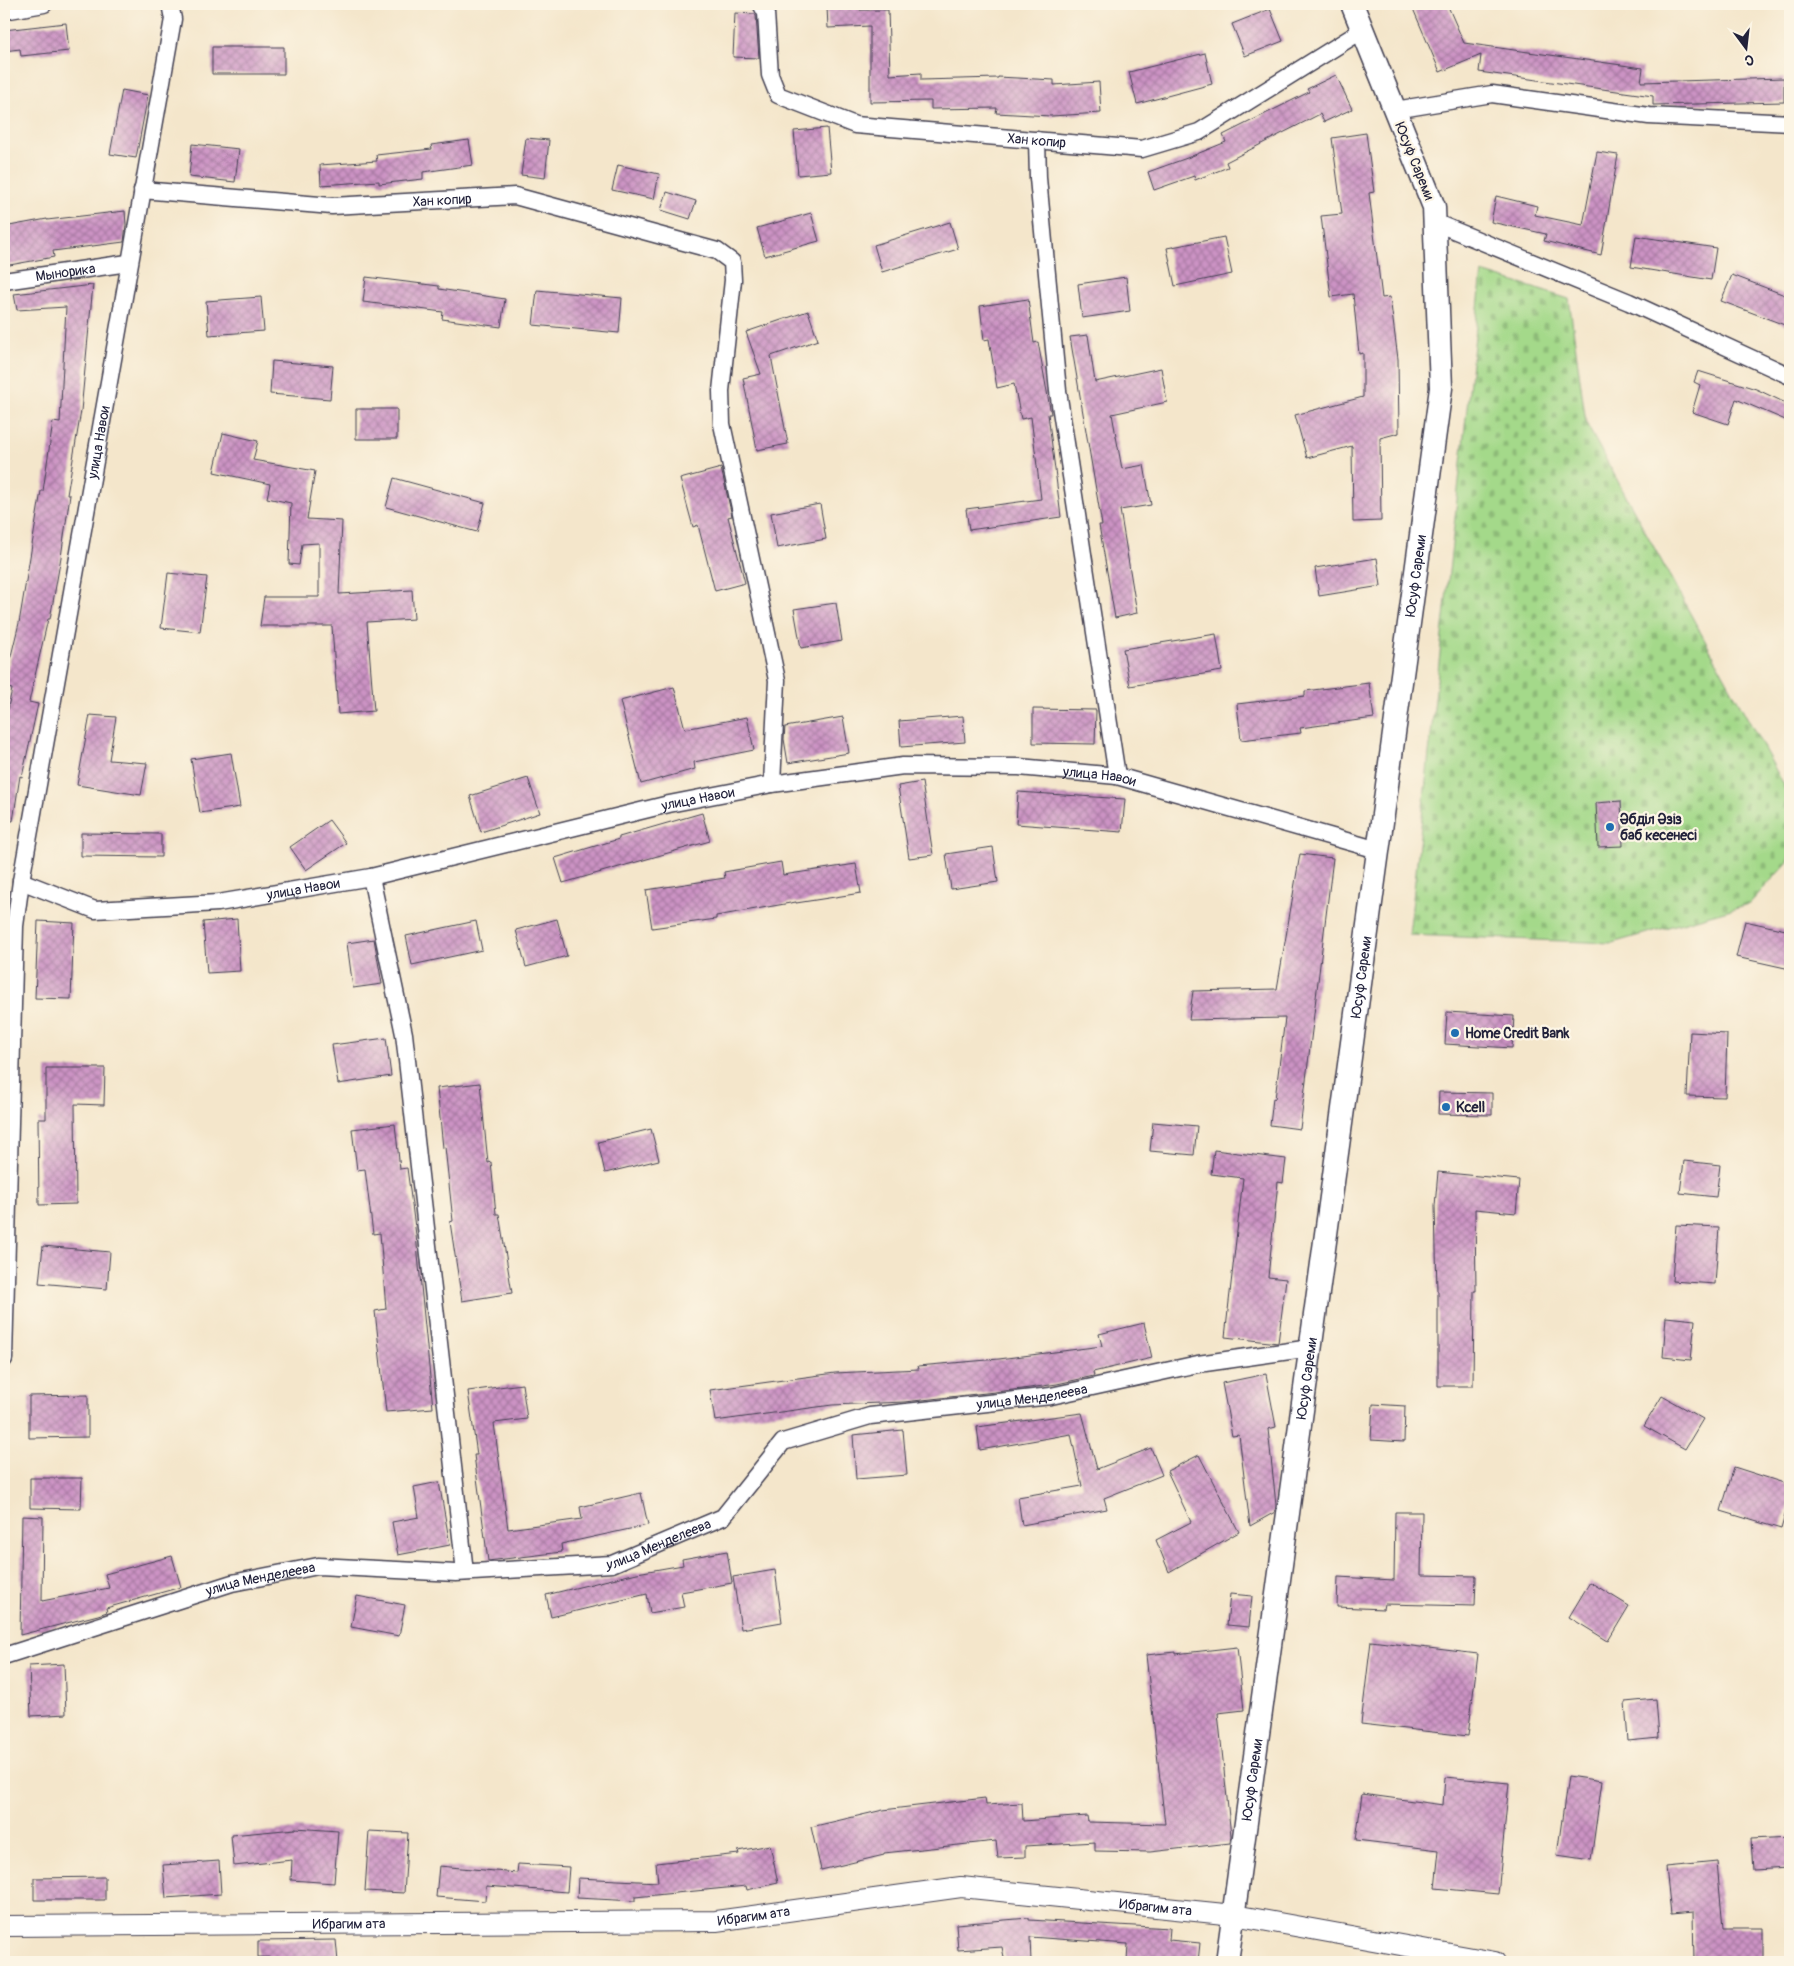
<svg xmlns="http://www.w3.org/2000/svg" width="1794" height="1966" font-family="Pangolin,sans-serif">
  <style>
    .cemetery { fill: url(#cemetery-stones); stroke: #637e62 }
    .building { fill: url(#building-cross-hatch) }
    .lines { fill: none; stroke-linecap: round; stroke-linejoin: round }
    .minor-casing { stroke: #423f51; stroke-width: 19 }
    .tertiary-casing { stroke: #423f51; stroke-width: 22 }
    .secondary-casing { stroke: #423f51; stroke-width: 25 }
    .minor { stroke: #fff; stroke-width: 16 }
    .tertiary { stroke: #fff; stroke-width: 20 }
    .secondary { stroke: #fff; stroke-width: 22 }
    .poi-dot { fill: #1f6fb2; stroke: #fcf5e5; stroke-width: 2 }
    .labels { text-anchor: middle; stroke-width: 4.5; stroke-linejoin: round; paint-order: stroke }
    .street-label { font-size: 14px; fill: #22223b; stroke: #fcf5e5 }
    .poi-label { font-size: 14px; font-weight: bold; fill: #22223b; stroke: #fcf5e5; text-anchor: start }
  </style>
  <defs>
    <pattern id="cemetery-stones" width="16" height="16" patternUnits="userSpaceOnUse" patternTransform="scale(1.25)"><rect width="16" height="16" fill="#a4d98a"/><path d="M2 7V4a2 2 0 0 1 4 0v3zM10 15v-3a2 2 0 0 1 4 0v3z" fill="#8dba78"/></pattern>
    <pattern id="building-cross-hatch" width="8" height="8" patternUnits="userSpaceOnUse" patternTransform="scale(1.25)"><rect width="8" height="8" fill="#cc93c4"/><path d="M0 0l8 8M0 8l8-8" fill="none" stroke="#a578a0"/></pattern>
  </defs>
  <rect width="100%" height="100%" fill="#fcf5e5"/>
  <filter id="ink" filterUnits="userSpaceOnUse"><feTurbulence type="fractalNoise" baseFrequency=".02" numOctaves="2"/><feDisplacementMap in="SourceGraphic" scale="10" xChannelSelector="R" yChannelSelector="G"/><feConvolveMatrix kernelMatrix="1 2 1 2 8 2 1 2 1" color-interpolation-filters="sRGB"/></filter>
  <filter id="wash" filterUnits="userSpaceOnUse"><feTurbulence type="fractalNoise" baseFrequency=".0096" numOctaves="4" result="noise"/><feDisplacementMap in="SourceGraphic" scale="20" xChannelSelector="R" yChannelSelector="G"/><feGaussianBlur stdDeviation="1.12" result="paint"/><feColorMatrix in="noise" values="0 0 0 0 0 0 0 0 0 0 0 0 0 0 0 0 0 1.4 0 .05"/><feComposite in="paint" operator="in"/></filter>
  <g filter="url(#wash)">
    <rect width="100%" height="100%" fill="#f4e6cb"/>
    <path class="cemetery" d="M1482,272L1569,299L1586,423L1790,796V851L1788,862L1749,904L1612,943L1409,935Z"/>
    <g id="blocks">
      <path class="building" d="M1411,4H1447L1464,43L1643,68L1641,82L1784,78V102L1653,105V96L1479,72L1481,55L1440,72Z
        M860,5V10H888L890,75L921,73V80L998,78V77L1054,80V85L1099,82L1101,113L1051,116L996,113L997,108L931,109V101L870,102V26L828,28L827,7Z
        M1270,9L1283,41L1245,56L1232,24Z
        M735,13L755,14L756,16L759,58L733,57Z
        M66,23L69,51L21,56L20,49L4,51V30Z
        M212,47H284V74H212Z
        M1205,53L1212,84L1137,104L1129,72Z
        M1336,75L1352,109L1324,122L1320,114L1226,162L1228,167L1195,180L1194,176L1154,190L1148,172L1187,158L1226,142L1223,135L1309,92L1307,89Z
        M122,90L148,95L136,158L110,154Z
        M827,128L831,172L798,175L794,131Z
        M1366,133L1374,192L1369,193L1382,298L1390,297L1398,359L1399,433L1380,438L1381,521L1353,522L1352,446L1307,458L1295,415L1363,397V353L1359,354L1353,294L1331,297L1321,216L1342,214L1332,138Z
        M526,138L549,140L545,178L521,175Z
        M469,140L473,165L423,172V179L379,184V181L321,185L320,165L377,161L376,155L432,149L431,145Z
        M192,144L239,149L235,182L189,177Z
        M1597,152L1618,155L1601,255L1544,241L1546,234L1491,222L1496,196L1537,206L1535,215L1583,225Z
        M618,165L659,174L654,199L612,190Z
        M667,192L696,201L690,219L661,210Z
        M125,211L126,225L124,242L53,251L54,257L4,266V227L47,219V220Z
        M811,213L819,241L765,256L757,228Z
        M950,222L958,249L882,272L874,245Z
        M1636,236L1716,248L1711,280L1631,267Z
        M1224,237L1232,274L1175,286L1167,248Z
        M1732,275L1790,297V327L1721,301Z
        M366,277L439,286V289L505,299L501,327L442,319L443,312L363,302Z
        M1126,277L1130,311L1082,318L1078,284Z
        M93,285L81,411L67,495H70L61,557L50,619H48L29,702L38,704L22,777L20,776L13,821L4,820V727L12,689L4,687V685L19,623L41,491H43L53,422L60,423L66,307L17,310L14,294Z
        M537,290L622,298L619,333L533,325Z
        M261,297L264,331L209,335L206,301Z
        M1028,299L1034,343L1038,342L1051,414H1048L1061,517L969,530L966,509L1041,499L1031,417L1021,419L1014,384L997,388L989,339L984,340L980,306Z
        M808,311L818,340L771,356L788,444L757,450L743,378L761,374L746,332Z
        M1088,335L1095,382L1161,368L1167,402L1112,414L1122,469L1144,465L1151,505L1120,510L1137,613L1115,618L1099,525H1102L1070,337Z
        M272,361L333,366L330,399L270,394Z
        M1698,371L1756,389L1790,405V422L1736,399L1728,424L1692,412L1700,385L1694,382Z
        M356,409H397V439H356Z
        M223,433L258,441L253,460L315,471L307,519L342,521L339,594L412,590L414,619L367,622L374,711L338,714L332,626H260L264,597H319V543L302,544L299,565L289,564L291,503L267,498L270,484L214,472Z
        M721,468L732,516L728,517L745,583L715,591L698,525L693,527L680,479Z
        M394,478L485,503L477,532L386,507Z
        M820,504L826,539L777,548L771,513Z
        M1377,558L1381,586L1319,596L1315,568Z
        M168,573L207,577L200,632L161,628Z
        M836,603L842,641L801,648L794,609Z
        M1216,634L1222,671L1130,686L1123,649Z
        M1369,683L1374,718L1300,728L1301,733L1241,740L1237,704L1305,696V691Z
        M674,687L685,729L747,717L754,750L694,762L695,769L641,784L620,701Z
        M1033,709L1096,710L1095,744L1033,743Z
        M90,715L116,717L109,760L147,763L141,795L77,785Z
        M963,716L965,742L901,747L899,721Z
        M843,717L849,753L788,763L784,739L785,727Z
        M231,753L240,807L200,813L191,759Z
        M528,778L540,813L481,832L470,796Z
        M922,782L933,855L909,858L898,786Z
        M1018,792L1125,799L1122,832L1016,824Z
        M1621,801L1623,846L1598,847L1596,803Z
        M702,813L710,841L563,883L555,858L619,839V837Z
        M329,820L346,843L306,870L290,847Z
        M81,833L161,834V857L81,856Z
        M993,847L998,882L951,889L946,854Z
        M1300,854L1333,858L1300,1129L1270,1125L1273,1098L1275,1099L1285,1018L1189,1020L1193,991L1277,989Z
        M781,862L783,875L856,864L861,893L796,903V902L716,916V919L652,928L646,890L725,878L724,872Z
        M237,919L240,971L207,973L203,922Z
        M557,919L567,956L526,967L516,930Z
        M38,921L74,923L71,999L35,998Z
        M476,921L482,950L412,965L406,936Z
        M1745,921L1790,931V969L1736,957Z
        M374,939L382,984L353,988L347,943Z
        M1447,1012L1514,1016L1512,1048L1445,1044Z
        M1690,1032L1727,1034L1725,1097L1687,1096Z
        M386,1038L391,1076L338,1084L332,1045Z
        M46,1068H105L104,1105L75,1104L76,1204L39,1205L38,1119H46Z
        M480,1083L488,1163L491,1162L496,1214H499L512,1293L462,1301L450,1222L453,1221L445,1147L443,1148L437,1088Z
        M1439,1092L1492,1093V1115L1438,1114Z
        M1153,1122L1197,1126L1194,1155L1150,1151Z
        M395,1124L400,1169L407,1168L416,1235L433,1408L386,1412L375,1311L386,1309L380,1233L373,1234L365,1169L357,1170L352,1129Z
        M651,1129L659,1160L605,1173L598,1142Z
        M1214,1150L1286,1159L1283,1183L1278,1182L1268,1277L1286,1279L1278,1343L1225,1337L1243,1178L1211,1174Z
        M1684,1161L1720,1165L1716,1197L1680,1193Z
        M1438,1172L1519,1180L1516,1213L1475,1209L1476,1291H1474L1473,1386H1438V1291H1437L1435,1206Z
        M1676,1225L1719,1227L1715,1284L1672,1281Z
        M43,1246L110,1252L107,1289L39,1283Z
        M1666,1317L1695,1320L1691,1360L1663,1357Z
        M1144,1323L1152,1358L1093,1372L1094,1376L1057,1384L1022,1389L904,1402L832,1405L715,1421L710,1390L835,1373L919,1369L918,1366L999,1359L1102,1346L1099,1334Z
        M1266,1374L1276,1427L1268,1429L1276,1505L1275,1512L1250,1526L1239,1435L1232,1436L1222,1383Z
        M522,1384L527,1419L494,1423L508,1529L582,1519L580,1507L641,1493L648,1525L561,1544L562,1552L488,1561L474,1455H477L468,1391Z
        M88,1395V1437L29,1438V1396Z
        M1662,1396L1703,1419L1685,1449L1644,1426Z
        M1373,1404L1405,1406L1404,1442L1371,1440Z
        M1082,1413L1097,1469L1151,1448L1162,1475L1104,1498L1107,1509L1022,1525L1018,1497L1082,1486L1071,1434L980,1450L977,1427Z
        M903,1430L907,1475L856,1479L853,1435Z
        M1199,1455L1239,1532L1169,1572L1156,1540L1191,1522L1167,1471Z
        M1734,1467L1790,1485V1498L1781,1529L1721,1511Z
        M30,1478H82L81,1509L30,1508Z
        M439,1482L450,1545L398,1555L392,1522L419,1517L414,1487Z
        M1395,1512H1422L1421,1575L1476,1576L1475,1606L1384,1604L1383,1609L1337,1607L1338,1577L1394,1580Z
        M22,1516L43,1517L42,1601L109,1588L105,1574L172,1556L181,1587L106,1608L107,1612L98,1615L20,1635Z
        M727,1551L732,1583L681,1592L684,1607L650,1613L647,1594L551,1617L546,1595L637,1573L683,1565L682,1559Z
        M775,1570L782,1622L741,1629L733,1577Z
        M1590,1582L1629,1606L1608,1641L1569,1617Z
        M1230,1594L1252,1596L1249,1627L1227,1625Z
        M357,1596L405,1605L399,1636L351,1627Z
        M1371,1641L1478,1654L1468,1736L1361,1724Z
        M1237,1647L1244,1710L1218,1713L1231,1836L1230,1843L1150,1852L1095,1851V1842L1025,1846V1857L998,1858L996,1841L884,1853V1855L821,1870L811,1827L883,1810L985,1798L986,1805L1022,1803L1023,1821L1087,1816L1088,1822L1165,1824L1146,1655L1175,1652V1654Z
        M64,1664L66,1714L31,1716L29,1666Z
        M1656,1699L1659,1738L1628,1741L1625,1702Z
        M1568,1776L1602,1781L1591,1860L1557,1855Z
        M1445,1777L1509,1783L1498,1894L1435,1888L1439,1850L1356,1840L1362,1794L1443,1805Z
        M295,1828L338,1831L334,1883L291,1880L292,1860L234,1866L231,1835L295,1829Z
        M369,1831L408,1833L404,1893L365,1891Z
        M1790,1837V1868L1753,1870L1751,1839Z
        M770,1845L778,1883L747,1890L746,1886L635,1897V1901L577,1898L578,1878L658,1882L656,1863L739,1854L738,1851Z
        M219,1861L221,1894L166,1898L163,1865Z
        M1717,1862L1723,1928H1763V1962H1694L1693,1912L1671,1914L1666,1867Z
        M518,1864L569,1867L567,1892L486,1886L485,1901L436,1897L439,1866L517,1873Z
        M105,1877V1900H34V1878Z
        M1029,1918V1920L1170,1928L1169,1940L1200,1943L1198,1962H1127L1128,1944L1030,1937L1031,1962H1005L1002,1947L958,1950L956,1924Z
        M336,1940L338,1962H313V1959L258,1957V1941Z"/>
    </g>
  </g>
  <g filter="url(#ink)">
    <use href="#blocks" fill-opacity="0" stroke="#423f51" stroke-width="1"/>
    <g class="lines">
      <g class="minor-casing">
        <g id="minor">
          <path id="s1" d="M761,4L766,13L770,75L778,95L855,125L1142,149L1199,132L1363,30"/>
          <path d="M4,11L44,4"/>
          <path d="M1395,110L1492,94L1649,116L1790,123"/>
          <path d="M1037,140L1038,178L1058,391L1117,776"/>
          <path id="s2" d="M142,190L332,206L515,196L717,251L732,262L733,280L721,391L722,424L777,680L772,784"/>
          <path d="M1434,222L1629,302L1790,376"/>
          <path id="s3" d="M4,281L128,263"/>
          <path d="M371,877L404,1034L465,1572"/>
          <path id="s4" d="M21,881L95,910L218,903L371,877L669,804L772,784L903,766L1019,767L1117,776L1378,850"/>
          <path id="s5" d="M4,1359L15,926L21,881L173,19L170,4"/>
          <path id="s6" d="M4,1656L232,1583L318,1566L456,1573L612,1564L723,1517L783,1442L870,1416L1051,1396L1198,1364L1311,1348"/>
        </g>
      </g>
      <g class="tertiary-casing">
        <g id="tertiary">
          <path id="s7" d="M4,1926L716,1921L961,1887L1234,1915L1495,1962"/>
        </g>
      </g>
      <g class="secondary-casing">
        <g id="secondary">
          <path id="s8" d="M1227,1962L1441,388L1434,207L1352,4"/>
        </g>
      </g>
      <use href="#minor" class="minor"/>
      <use href="#tertiary" class="tertiary"/>
      <use href="#secondary" class="secondary"/>
    </g>
  </g>
  <g class="poi-dot">
    <circle cx="1610" cy="827" r="5"/>
    <circle cx="1455" cy="1033" r="5"/>
    <circle cx="1446" cy="1107" r="5"/>
  </g>
  <g class="labels">
    <g class="street-label">
      <text dy="5" stroke="none"><textPath href="#s1" startOffset="359">Хан копир</textPath></text>
      <text transform="translate(1415 161) rotate(68)" y="5">Юсуф Сареми</text>
      <text dy="5" stroke="none"><textPath href="#s2" startOffset="301">Хан копир</textPath></text>
      <text dy="5" stroke="none"><textPath href="#s3" startOffset="62">Мынорика</textPath></text>
      <text dy="5" stroke="none"><textPath href="#s5" startOffset="924">улица Навои</textPath></text>
      <text dy="5" stroke="none"><textPath href="#s8" startOffset="1399">Юсуф Сареми</textPath></text>
      <text dy="5" stroke="none"><textPath href="#s4" startOffset="1099">улица Навои</textPath></text>
      <text dy="5" stroke="none"><textPath href="#s4" startOffset="694">улица Навои</textPath></text>
      <text dy="5" stroke="none"><textPath href="#s4" startOffset="289">улица Навои</textPath></text>
      <text dy="5" stroke="none"><textPath href="#s8" startOffset="994">Юсуф Сареми</textPath></text>
      <text dy="5" stroke="none"><textPath href="#s8" startOffset="589">Юсуф Сареми</textPath></text>
      <text dy="5" stroke="none"><textPath href="#s6" startOffset="1092">улица Менделеева</textPath></text>
      <text dy="5" stroke="none"><textPath href="#s6" startOffset="672">улица Менделеева</textPath></text>
      <text dy="5" stroke="none"><textPath href="#s6" startOffset="268">улица Менделеева</textPath></text>
      <text dy="5" stroke="none"><textPath href="#s8" startOffset="184">Юсуф Сареми</textPath></text>
      <text dy="5" stroke="none"><textPath href="#s7" startOffset="1155">Ибрагим ата</textPath></text>
      <text dy="5" stroke="none"><textPath href="#s7" startOffset="750">Ибрагим ата</textPath></text>
      <text dy="5" stroke="none"><textPath href="#s7" startOffset="345">Ибрагим ата</textPath></text>
    </g>
    <g class="poi-label">
      <text x="1620" y="824">Әбділ Әзіз<tspan x="1620" dy="16">баб кесенесі</tspan></text>
      <text x="1465" y="1038">Home Credit Bank</text>
      <text x="1456" y="1112">Kcell</text>
    </g>
  </g>
  <rect width="1794" height="1966" fill="none" stroke="#fcf5e5" stroke-width="20"/>
  <g transform="translate(1746 48) rotate(165)" stroke="#fcf5e5" stroke-width="4" paint-order="stroke">
  <path d="M0-4L9 19L0 12L-9 19Z" fill="#22223b"/>
  <text y="-8" font-size="14" font-weight="bold" text-anchor="middle" fill="#22223b">С</text>
  </g>
</svg>
